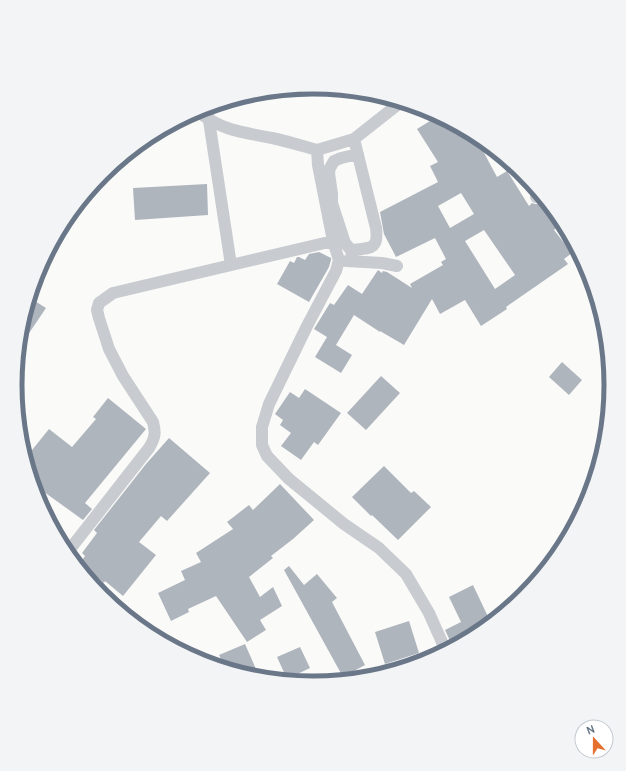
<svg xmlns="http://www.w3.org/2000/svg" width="626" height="771" font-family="Overpass,sans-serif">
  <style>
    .building { fill: #afb5bd; fill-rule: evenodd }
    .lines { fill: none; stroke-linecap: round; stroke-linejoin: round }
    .street { stroke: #c8cbcf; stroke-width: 12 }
    .rim { fill: none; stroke: #697789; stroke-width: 5 }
  </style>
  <rect width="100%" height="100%" fill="#fafaf8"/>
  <path class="building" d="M438,116L475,136L497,177L507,171L529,206L532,203L535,204H539L544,199L562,222L554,230L572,253L564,259L568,264L506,307L507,309L481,326L465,300L440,314L432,299L404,345L380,331V332L354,315L336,345L352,355L341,373L315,357L327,337L314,329L330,303L334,305L348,285L362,294L378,270L382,273L383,271L387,272L412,288L410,284L443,265L441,262L446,259L435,238L396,257L384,234L380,212L438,182L430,166L438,162L417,129ZM461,193L474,214L450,228L438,206ZM484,230L515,275L495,289L465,241Z
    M207,184L208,215L135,220L133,188Z
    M319,252L331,258V260L329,267L309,302L277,284L290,261L294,263L297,257H299L305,260L309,254Z
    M30,298L46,308L19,348L21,327Z
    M562,362L582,380L569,395L549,377Z
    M381,376L400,393L366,430L347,413Z
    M305,389L341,413L318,445L314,442L301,460L281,446L291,433L280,425L283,420L275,414L290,392L299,398Z
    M108,398L146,429L85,503L92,509L83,520L33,484L21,442L32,450L49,429L72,447L96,419L93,417Z
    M169,438L210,473L167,521L161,516L139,542L156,555L123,596L105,581L104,583L96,576L92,575L86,576L78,566L85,556L82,553L97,533L94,530L146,464Z
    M384,466L411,493L414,491L431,507L398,540L372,515L371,516L352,497Z
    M280,484L314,520L293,539L271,556L273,558L249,577L260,597L273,587L282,606L260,620L266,630L247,642L216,596L188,609L189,612L171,621L158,593L185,580L181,571L201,562L196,553L233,529L227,522L249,505L253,510Z
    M289,566L304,585L317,574L337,598L332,602L365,665L343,677L284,570Z
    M473,585L491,623L478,633L453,647L445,630L461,622L449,597Z
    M409,621L419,653L385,664L375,632Z
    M245,644L260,678L226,669L219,655Z
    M300,647L310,668L287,679L277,657Z"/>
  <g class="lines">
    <path class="street" d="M197,111C223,131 241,132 272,138C287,141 302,146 317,150L318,165L333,241L339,260L336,271L307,326L269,404L262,427V445L267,456L289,479L344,524L379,548L406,574L429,613L446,651
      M208,114L231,265
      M317,150L354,139L401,102
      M536,197L539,193
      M351,250L345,243L332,203V194L329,173L330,168L334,161L341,158L358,154
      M346,261L382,263L397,266
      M353,261L351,250C370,248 379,250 376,228L354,139
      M67,553L149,448C155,438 156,433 153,422L123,376L109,349L99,318L97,310L99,303L113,293L333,241
      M91,582L145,631"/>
  </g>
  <path d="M0 0H626V771H0ZM22 385a291 291 0 1 1 582 0a291 291 0 1 1-582 0Z" fill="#f3f4f6" fill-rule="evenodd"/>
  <path class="rim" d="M22 385a291 291 0 1 1 582 0a291 291 0 1 1-582 0Z"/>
  <g transform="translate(594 739) rotate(339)"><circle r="19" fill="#ffffff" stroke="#c3c9d0"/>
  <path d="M0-3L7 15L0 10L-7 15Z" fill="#e46f2e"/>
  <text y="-6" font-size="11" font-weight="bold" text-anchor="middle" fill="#697789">N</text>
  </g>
</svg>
